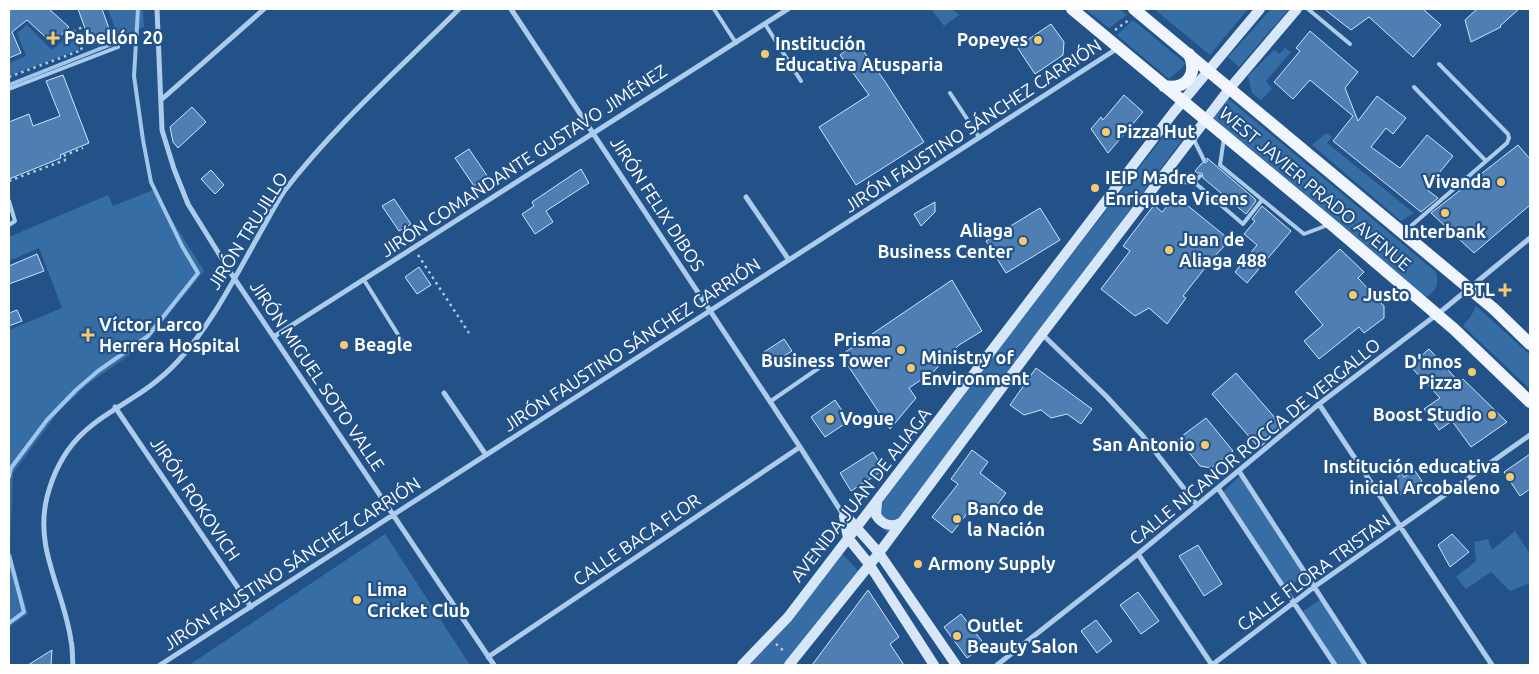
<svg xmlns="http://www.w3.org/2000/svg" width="1539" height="674" font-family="Ubuntu,sans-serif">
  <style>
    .green { fill: #366da5 }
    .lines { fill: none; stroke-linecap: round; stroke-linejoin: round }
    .stream { stroke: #a1c6eb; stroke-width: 4 }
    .building { fill: #4f7fb2; stroke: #d1e4f7 }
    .path { stroke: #adcbea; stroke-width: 2.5; stroke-dasharray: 2.5 4; stroke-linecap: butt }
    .lane { stroke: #adcbea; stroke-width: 4 }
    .street { stroke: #adcbea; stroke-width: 5 }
    .secondary { stroke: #d8e7f8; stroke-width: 10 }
    .primary { stroke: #f1f6fe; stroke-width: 12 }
    .poi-dot { fill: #f6ca6f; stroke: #225288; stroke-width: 2 }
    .labels { text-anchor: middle; stroke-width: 4.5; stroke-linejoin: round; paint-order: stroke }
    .poi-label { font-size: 18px; font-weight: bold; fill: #fff; stroke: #225288; text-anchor: start }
    .street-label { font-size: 18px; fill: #fff; stroke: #225288 }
  </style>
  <rect width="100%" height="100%" fill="#225288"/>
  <path class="green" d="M108,9H143L144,27L118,37Z
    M931,9H953L959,15L944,26Z
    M1085,9H1120L1127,15L1109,28Z
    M1154,9H1248L1210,55Z
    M1271,9H1289L1239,67L1228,57Z
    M1133,20L1185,63L1182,68L1169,79L1117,35Z
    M27,25L52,50L74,31L79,50L9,76V63L26,56L17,33Z
    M1285,48L1291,52L1266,81L1272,89L1261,100L1252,93L1248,76L1274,50L1279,54Z
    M1225,96L1436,272C1440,288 1433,295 1419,300L1206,120Z
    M1174,123L1187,133L889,534L868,516Z
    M1326,133L1332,137L1327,143L1414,213L1401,221L1312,145Z
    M153,190L204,271L145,344L88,384L59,411L13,473L10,551L28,614L9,627V330L62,308L39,248L9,261V237L108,195L113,206Z
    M1476,306L1530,355V389L1463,326L1471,316Z
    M1241,475L1306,575L1285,589L1222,493Z
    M1515,531L1530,554V583L1510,591L1491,572L1466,589L1456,577L1476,561L1474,542L1488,539L1492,550Z
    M385,534L470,665H189Z
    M839,550L861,574L789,665H742Z
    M1321,599L1365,665H1336L1301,613Z"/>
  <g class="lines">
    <path class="stream" d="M9,85L137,34
      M9,477L11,468L47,420L76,390L98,371L148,336L198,273L182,246L151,182L143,140L134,76L138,9
      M9,555L24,612L9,623"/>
  </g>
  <path class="building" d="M9,9H49L69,27L53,44L27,20L12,32L21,53L9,58Z
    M78,9H102L112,37L91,45Z
    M1324,9H1423L1441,25L1413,57L1369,17L1351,30Z
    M1477,9H1519L1500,26L1501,27L1471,42L1465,20Z
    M1051,24L1064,42L1063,55L1035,74L1017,47Z
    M1310,31L1358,72L1345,88L1358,121L1377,96L1406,118L1393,134L1386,128L1371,147L1400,168L1427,135L1453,156L1426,189L1438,198L1421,212L1333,141L1353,116L1310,80L1293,99L1274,82L1300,51L1296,48Z
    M857,42L884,80L924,142L856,185L819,127L869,95L840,55Z
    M63,75L89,143L60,155L61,158L9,179V122L29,114L33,126L60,116L46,81Z
    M1124,95L1143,112L1108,153L1091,129L1101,117L1103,120Z
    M192,107L206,122L178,148L173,142L170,127Z
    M1518,145L1530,159V205L1474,253L1431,213Z
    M469,149L488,177L474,186L455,158Z
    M1207,158L1255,199L1256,201L1246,214L1203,178L1202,173H1197L1195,171L1202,163L1207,162Z
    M581,169L589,183L546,211L553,222L535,234L522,214L534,206L532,202Z
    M211,170L224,185L215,194L201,179Z
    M1176,196L1230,240L1212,259L1183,296L1186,298L1167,324L1149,308L1135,316L1101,289L1130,251L1123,246L1154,205L1162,212Z
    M394,199L411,224L399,231L382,206Z
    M935,202V212L921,226L914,214Z
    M1262,206L1291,231L1247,283L1235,272L1257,245L1244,234L1255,221L1252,219Z
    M1040,208L1060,240L1006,273L986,241Z
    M1340,249L1364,272L1358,278L1384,306V318L1364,333L1359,327L1319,359L1304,341L1323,325L1295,292Z
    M37,254L44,271L9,284V266Z
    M419,267L431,285L417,294L405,277Z
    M952,280L982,331L959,345L934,371L909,388L916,398L890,429L841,355Z
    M17,310L22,321L9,326V313Z
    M784,339L792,351L772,364L764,352Z
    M1429,349L1459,382L1463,379L1507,422L1471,447L1452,421L1439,430L1424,409L1440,398L1410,366Z
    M1036,368L1092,409L1081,424L1067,414L1051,418L1041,410L1024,415L1010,405Z
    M1236,373L1283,427L1259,448L1212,394Z
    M835,400L849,421L825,437L811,417Z
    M1206,418L1233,451L1211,468L1200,466L1178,439Z
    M972,450L988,462L980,473L1006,493L991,513L976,502L952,533L932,517L958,484L951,479Z
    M873,452L884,470L851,491L840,473Z
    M1530,454V489L1520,496L1504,472Z
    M1415,471L1422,481L1399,495L1392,484L1401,473L1404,477Z
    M1452,534L1469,552L1450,567L1438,545Z
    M1198,545L1222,584L1204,596L1179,556Z
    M868,590L899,637L890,644L904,665H812Z
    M1138,592L1159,621L1141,634L1120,605Z
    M961,614L985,645L967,658L944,627Z
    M1096,620L1112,641L1097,653L1081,631Z
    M52,650L51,665H28Z"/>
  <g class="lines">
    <path class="path" d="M1115,30L1129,20
      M9,77L82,50L74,31L85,26
      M9,181L65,160L63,156L83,148
      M418,255L469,333
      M776,644L785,652"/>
    <path class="lane" d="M714,9L736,43
      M1308,9L1350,44
      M765,24L801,81
      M1414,87L1486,161
      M9,89L118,47
      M950,93L979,137
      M1193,138L1204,160
      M1224,138L1220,165L1304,234L1328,225
      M1194,182L1243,224L1262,200
      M1160,183L1194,182L1200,176
      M9,201L15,221L9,225
      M1404,232L1507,143L1509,138L1508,134L1439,64
      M364,280L407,349
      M771,401L829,361"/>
    <path class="street" d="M157,9L162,130L174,169L188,204L234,278L494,665
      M511,9L800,447L844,516
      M161,100L264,9
      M746,197L789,260
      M1042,334L1106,396L1142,435L1197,505
      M275,336L788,9
      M444,393L486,455
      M1319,404L1492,665
      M115,407L251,607
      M1239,471L1365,665
      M1218,488L1335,665
      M1138,554L1212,665
      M488,657L800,447
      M73,665C72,657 73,649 71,641C64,590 34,550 47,497C69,412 129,415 178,361C212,324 235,277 260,233C268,219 276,203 285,190C336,124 400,68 459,9
      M160,665L1118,48
      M997,665L1138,554L1319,404L1444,309L1530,238
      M1212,665L1314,587L1530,435"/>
    <path class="secondary" d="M877,503L876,515C882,525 892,528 902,522
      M844,516L848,518L879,553L956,665
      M844,516L848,538L869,564L934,665
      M742,665L788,617L1173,113L1260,9
      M789,665L879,553L1042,334L1230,88L1297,9"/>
    <path class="primary" d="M1072,9L1331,224L1454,329L1530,402
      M1134,9L1494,309L1530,344
      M1164,86C1187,90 1198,74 1189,54"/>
  </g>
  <g class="poi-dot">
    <path d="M50.5 30.5h5v5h5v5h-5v5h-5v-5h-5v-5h5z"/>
    <circle cx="1038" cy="40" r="5"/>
    <circle cx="765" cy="54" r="5"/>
    <circle cx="1106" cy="132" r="5"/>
    <circle cx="1501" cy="182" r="5"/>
    <circle cx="1095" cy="188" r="5"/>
    <circle cx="1445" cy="213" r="5"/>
    <circle cx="1023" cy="241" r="5"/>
    <circle cx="1169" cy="250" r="5"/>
    <path d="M1502.5 282.5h5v5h5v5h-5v5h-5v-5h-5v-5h5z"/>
    <circle cx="1353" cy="295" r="5"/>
    <path d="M85.5 327.5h5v5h5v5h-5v5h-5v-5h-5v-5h5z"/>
    <circle cx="344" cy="345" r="5"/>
    <circle cx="901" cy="350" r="5"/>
    <circle cx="911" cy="368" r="5"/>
    <circle cx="1472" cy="372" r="5"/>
    <circle cx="1492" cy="415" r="5"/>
    <circle cx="830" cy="419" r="5"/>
    <circle cx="1205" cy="445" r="5"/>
    <circle cx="1510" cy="477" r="5"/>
    <circle cx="957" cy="519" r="5"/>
    <circle cx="918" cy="564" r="5"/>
    <circle cx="357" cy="600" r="5"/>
    <circle cx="957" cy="636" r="5"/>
  </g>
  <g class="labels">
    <g class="poi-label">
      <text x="64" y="44">Pabellón 20</text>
      <text x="1028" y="46" text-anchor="end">Popeyes</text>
      <text x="775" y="50">Institución<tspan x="775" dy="21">Educativa Atusparia</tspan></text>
      <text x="1116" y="138">Pizza Hut</text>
      <text x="1105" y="184">IEIP Madre<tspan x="1105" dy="21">Enriqueta Vicens</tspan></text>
      <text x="1491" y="188" text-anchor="end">Vivanda</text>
      <text x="1013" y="237" text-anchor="end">Aliaga<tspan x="1013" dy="21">Business Center</tspan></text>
      <text x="1445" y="238" text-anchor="middle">Interbank</text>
      <text x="1179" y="246">Juan de<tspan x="1179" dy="21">Aliaga 488</tspan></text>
      <text x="1495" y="296" text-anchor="end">BTL</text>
      <text x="1363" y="301">Justo</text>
      <text x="99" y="331">Víctor Larco<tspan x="99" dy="21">Herrera Hospital</tspan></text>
      <text x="891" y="346" text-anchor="end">Prisma<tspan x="891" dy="21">Business Tower</tspan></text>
      <text x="354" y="351">Beagle</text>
      <text x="921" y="364">Ministry of<tspan x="921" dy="21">Environment</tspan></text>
      <text x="1462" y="368" text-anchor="end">D'nnos<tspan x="1462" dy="21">Pizza</tspan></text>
      <text x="1482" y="421" text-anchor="end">Boost Studio</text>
      <text x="840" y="425">Vogue</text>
      <text x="1195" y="451" text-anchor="end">San Antonio</text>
      <text x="1500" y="473" text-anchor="end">Institución educativa<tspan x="1500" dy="21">inicial Arcobaleno</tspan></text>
      <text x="967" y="515">Banco de<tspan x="967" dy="21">la Nación</tspan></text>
      <text x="928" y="570">Armony Supply</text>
      <text x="367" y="596">Lima<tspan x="367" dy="21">Cricket Club</tspan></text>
      <text x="967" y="632">Outlet<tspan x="967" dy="21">Beauty Salon</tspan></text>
    </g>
    <g class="street-label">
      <text transform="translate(973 126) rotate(-33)" y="6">JIRÓN FAUSTINO SÁNCHEZ CARRIÓN</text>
      <text transform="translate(524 161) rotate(-33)" y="6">JIRÓN COMANDANTE GUSTAVO JIMÉNEZ</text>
      <text transform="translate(1315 189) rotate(40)" y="6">WEST JAVIER PRADO AVENUE</text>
      <text transform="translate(657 204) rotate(57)" y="6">JIRÓN FELIX DIBOS</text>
      <text transform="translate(248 231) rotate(-58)" y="6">JIRÓN TRUJILLO</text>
      <text transform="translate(632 345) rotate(-33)" y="6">JIRÓN FAUSTINO SÁNCHEZ CARRIÓN</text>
      <text transform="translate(317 376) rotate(56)" y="6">JIRÓN MIGUEL SOTO VALLE</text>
      <text transform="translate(1255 442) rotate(-39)" y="6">CALLE NICANOR ROCCA DE VERGALLO</text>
      <text transform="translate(861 495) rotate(-52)" y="6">AVENIDA JUAN DE ALIAGA</text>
      <text transform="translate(195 499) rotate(56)" y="6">JIRÓN ROKOVICH</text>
      <text transform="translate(637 540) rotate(-34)" y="6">CALLE BACA FLOR</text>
      <text transform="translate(292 564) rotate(-33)" y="6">JIRÓN FAUSTINO SÁNCHEZ CARRIÓN</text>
      <text transform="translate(1314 573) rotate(-36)" y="6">CALLE FLORA TRISTAN</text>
    </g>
  </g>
  <rect width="1539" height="674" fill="none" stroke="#ffffff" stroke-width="20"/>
</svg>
